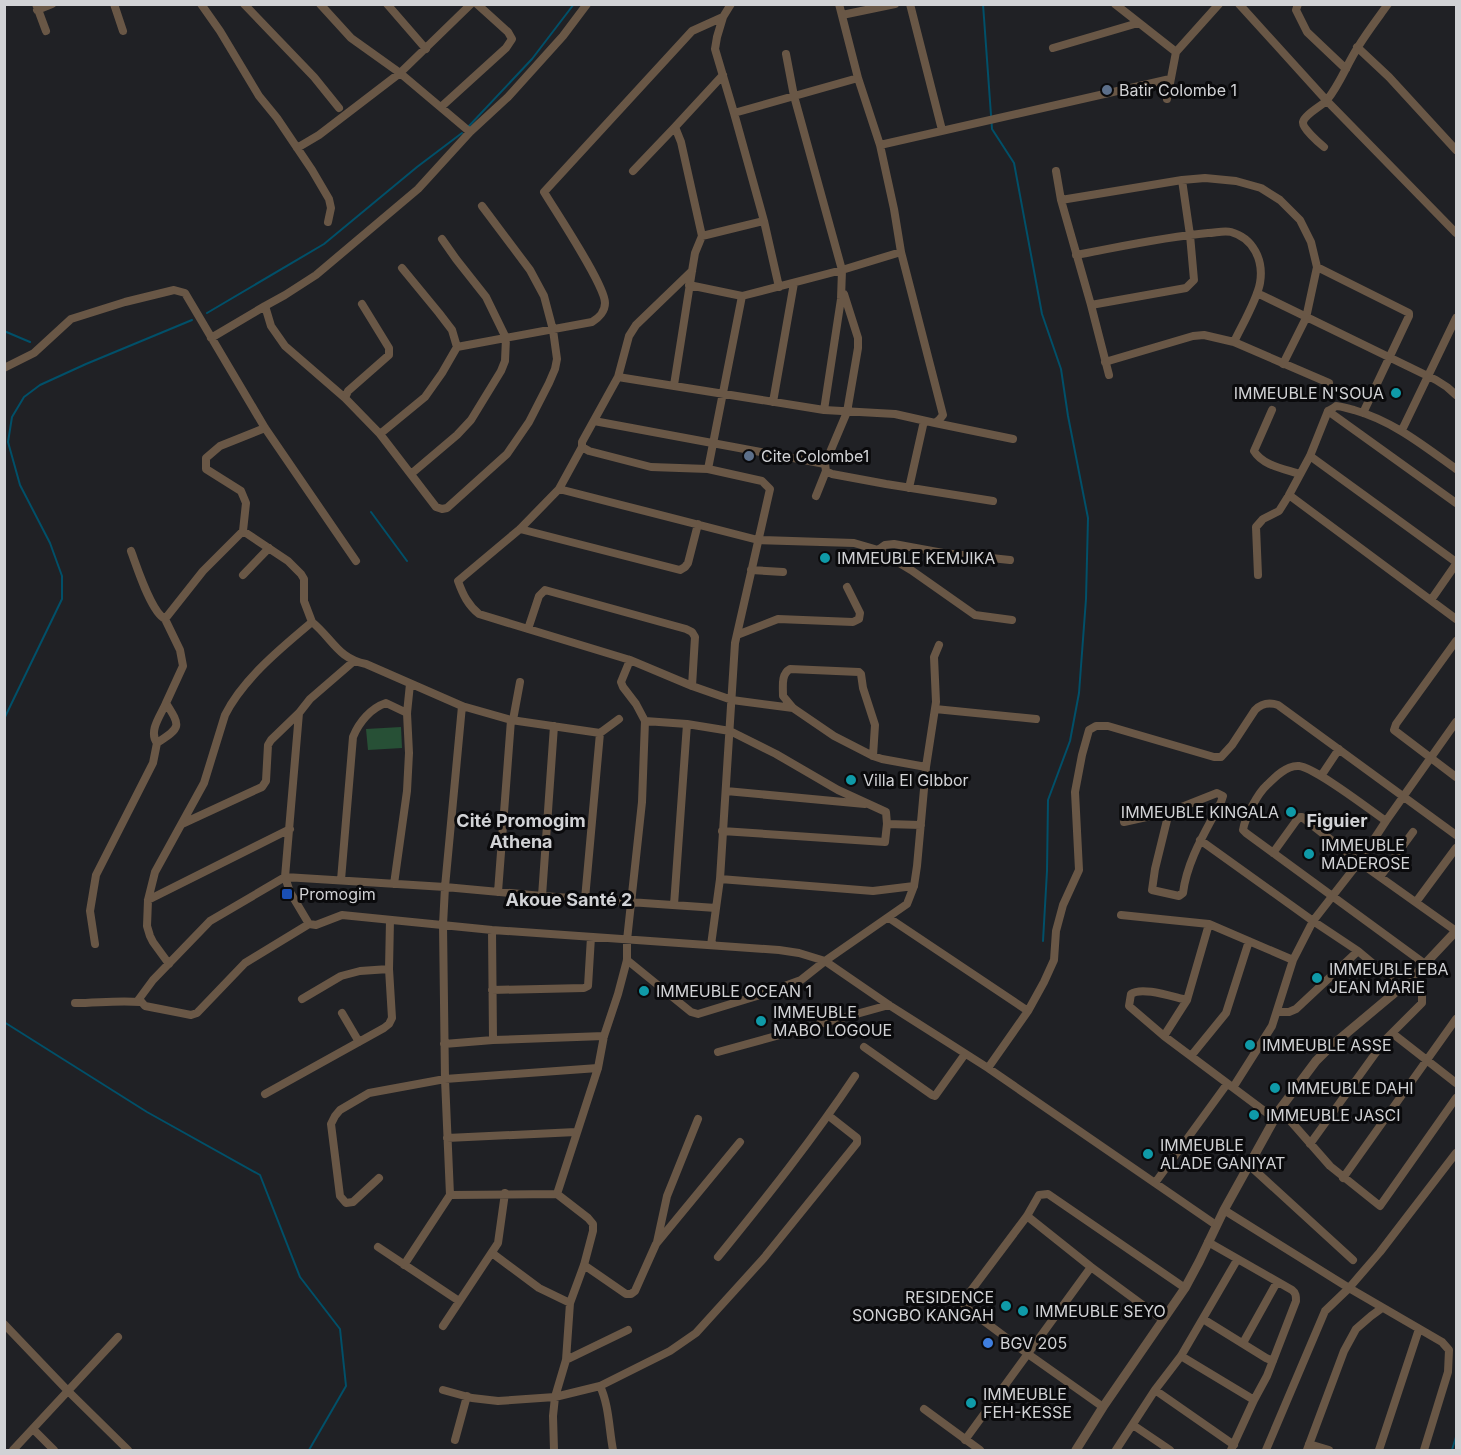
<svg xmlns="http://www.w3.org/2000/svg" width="1461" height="1455" font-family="Inter,sans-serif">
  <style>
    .green { fill: #275036 }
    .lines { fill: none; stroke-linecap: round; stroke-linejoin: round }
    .stream { stroke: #015069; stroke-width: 2 }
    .minor { stroke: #695746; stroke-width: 8 }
    .tertiary { stroke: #695746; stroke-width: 9 }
    .service-dot { fill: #5c6f8a; stroke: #0a0a0c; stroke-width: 2 }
    .culture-dot { fill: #0f9aa8; stroke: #0a0a0c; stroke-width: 2 }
    .transit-dot { fill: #1a4fb4; stroke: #0a0a0c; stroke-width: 2 }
    .shop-dot { fill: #3f7fe0; stroke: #0a0a0c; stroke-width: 2 }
    .labels { text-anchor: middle; stroke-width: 6; stroke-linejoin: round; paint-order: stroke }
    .poi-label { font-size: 16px; fill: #d1d2d5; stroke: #0a0a0c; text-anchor: start }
    .neighbourhood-label { font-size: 18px; font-weight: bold; fill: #d1d2d5; stroke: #0a0a0c }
  </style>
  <rect width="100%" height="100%" fill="#202125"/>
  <path class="green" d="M401,727L402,748L368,750L366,729Z"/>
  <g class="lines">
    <path class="stream" d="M983,4L992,129L1014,163L1042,314L1061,369L1068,416L1088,518L1086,599L1079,693L1070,741L1048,800L1047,871L1043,941
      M469,126L532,59L574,4
      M207,313L324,244L417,167L462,133
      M4,331L30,342
      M371,512L407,561
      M4,719L62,599V576L50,543L20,485L8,442L12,417L24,397L40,385L86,364L192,320
      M4,1022L147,1112L260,1175L300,1277L340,1329L346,1386L309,1450
      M1452,1450L1456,1437"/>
    <path class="minor" d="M36,4L46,31
      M114,4L123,31
      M201,4L220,31L259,96L277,118L312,170L329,199L331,208L328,222
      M244,4L314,77L339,108
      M320,4L351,38L400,73L470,132
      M387,4L426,49
      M731,4L723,17L717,37L715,49L734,113L764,221L779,287
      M910,4L942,130
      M1115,4L1176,52
      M1239,4L1327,101L1456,233
      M1298,4L1296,10L1307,32L1346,69
      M37,10L52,4
      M842,15L895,4
      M1357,47L1389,77L1456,150
      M1053,48L1138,23
      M786,54L794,96L842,270L841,299L824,410
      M1167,99L1176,52L1219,4
      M441,107L506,48L512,39L508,32L477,4
      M734,113L858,78
      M880,145L1170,79
      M1324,147C1319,143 1302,128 1303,122C1305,114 1322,106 1327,100C1340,84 1347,64 1358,47C1367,32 1378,18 1388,4
      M297,148L319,135L400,73L471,4
      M633,171L675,127
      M1056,171L1061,200L1091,305L1109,375
      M1061,200L1182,180L1205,178L1236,181L1261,188L1280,200L1300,220L1311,242L1317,267L1306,318L1283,364
      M702,236L764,221
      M1076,255C1119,247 1163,237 1208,233C1215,233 1224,230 1231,232C1253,238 1264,260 1260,283C1257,300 1242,325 1234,342
      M1317,267L1409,313V316L1363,413
      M402,268L439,313L452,330L457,347
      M692,271L636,325L629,336L618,377L582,442V447L559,489L520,529L458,581C463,595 468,605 479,614L630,660L692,686L732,700L793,708
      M689,285L742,296L842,270L901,252
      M1257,293L1436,380L1447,387L1456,395
      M362,304L389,348V355L348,391L345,398L380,434L436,507L442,509L447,508L507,454L529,422L549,383L555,369L557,359L553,330L544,296L530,270L482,206
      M1091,305L1186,288L1194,280L1190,235L1182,180
      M211,338L265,306
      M1105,362L1193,336L1204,335L1234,342L1329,383
      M4,368L34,353L71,319L125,302L174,290L185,293L265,428L356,561
      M618,377L824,410L895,414L935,423L939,420L943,415L901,252L894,209L880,145L858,78L839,4
      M674,385L692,271L695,253L702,236L681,142L675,127L723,75
      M345,398L285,346L271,326L265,306L285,295L316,275L418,189L470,132L508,97L563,36L587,4
      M773,402L794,283
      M1272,410L1254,451C1263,466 1285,469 1300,474
      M1328,411C1328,411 1335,407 1336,406C1341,406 1349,409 1354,410C1393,421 1424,446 1456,469
      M594,421L825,464
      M935,423L1013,439
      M1402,430L1456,318
      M380,434L425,397L442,373L457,347L592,322C599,318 605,311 605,303C605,285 556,212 544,192L692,31L723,17
      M582,447L589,451L651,467L708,469L762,481L770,489L735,643L720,879L711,945
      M1310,456L1456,562
      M708,469L742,296
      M826,471L832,474L886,484L993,501
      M411,474L457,435L471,420L501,371L505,361L506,338L486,297L456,259L442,239
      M909,488L924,421
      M559,489L758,540L854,543L878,550L911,570L975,615L1012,620
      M1289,495L1456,619
      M816,496L826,471L825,464L847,412L858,348V338L844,294
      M520,529L680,570L685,567L688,563L698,524
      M243,531L288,561L301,574L304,579V601L312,622
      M878,550L885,545L894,544L943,553L1010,560
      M131,551C137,567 151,612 165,619
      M751,570L783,572
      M243,575L269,548
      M1258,575L1256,527L1263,519L1279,511L1289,495L1310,456L1328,411L1456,503
      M1431,600L1456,564
      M528,629L539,596L545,590L686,629L692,632L695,637L692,686
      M737,635L778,619L853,622L859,619L860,613L847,587
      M1456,641L1396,724L1394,730L1456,777
      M935,709L1036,719
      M513,720L520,682
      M645,721L687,724L730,731L776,754L838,790L886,812L887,824L885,842L722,831
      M157,743C148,731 161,715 166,703
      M873,756L875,725L863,688L861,674L859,672L790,669C781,674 783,686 783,696L793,708L834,736L873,756L882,759L926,767
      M1321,776L1339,749
      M726,791L865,804
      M1386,821C1370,810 1316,768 1299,766C1287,765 1275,777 1267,785C1258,793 1245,817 1243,830L1246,833L1425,964
      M1124,822L1169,812L1217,793L1223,796L1221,802C1206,831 1187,860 1183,893L1179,896L1152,890L1155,869L1169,812
      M184,823L262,787L266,781L268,745L271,740L299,713
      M887,824L921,825
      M1200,840L1313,921L1358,951L1401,987
      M1273,853L1296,821L1300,817H1302L1359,862L1456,931
      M1380,877L1413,832
      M720,879L873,891L914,886
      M341,880L353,737C359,722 371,708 386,703L407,713
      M394,884L407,791L409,753L407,713L410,684
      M498,892L511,720
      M542,896L554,726
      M585,899L600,733
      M148,900L290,829
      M1416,902L1456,848
      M674,905L687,724
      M716,908L542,896L445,887L285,877L210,921L153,980L139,999L145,1006L191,1015L197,1013L245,963L309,924L316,925L342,915L492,930L779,950L799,953L825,961L889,1005L988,1068L1216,1225
      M1121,915L1209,924L1293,960
      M889,918L1028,1011
      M309,924L290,892L285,877L299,713L310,699L354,661
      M492,930L493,1040
      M95,944L90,911L96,875L153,763L157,743C181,727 181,727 166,703L183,666L180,650L165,619L203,571L243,531L246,503L241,491L206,469V458L220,446L265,428
      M627,960L691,1012L698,1014L763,994L801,980L825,961L907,904L914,886L917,866L926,767L936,702L934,657L939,645
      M169,964L153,942L150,936L147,926L148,900L155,872L204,783L225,715C243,679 281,648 312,622C332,638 338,659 366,664L462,706L511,720L600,733L619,719
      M492,990L584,988L588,986L591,937
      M302,999L341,976L360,971L389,969
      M1187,1000L1209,924
      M75,1003C97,1003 118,1000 140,1002
      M1277,1012H1289L1296,1009L1358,951
      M342,1013L359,1042
      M1392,1033L1456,1083
      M1164,1036L1187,1000C1173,997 1142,986 1131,994L1129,1006L1164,1036L1275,1119
      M444,1044L493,1040L604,1036
      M864,1047L932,1095L935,1096L965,1054
      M718,1052L889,1005
      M1191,1056L1226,1013L1249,941
      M988,1068L1028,1011L1044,982L1054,960L1056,931L1063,905L1079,870L1075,792L1082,755L1089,730L1096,726H1108L1214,757H1221L1232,745L1255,710C1262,703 1269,702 1278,705L1456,835
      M1234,1086L1272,1026L1293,960L1313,921L1359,862L1386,821L1456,722
      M265,1094L384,1028L389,1024L392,1018L389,969L390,920
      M1280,1109L1330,1166L1380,1206L1456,1098
      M447,1138L576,1132
      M1310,1144L1385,1040L1422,1003V993L1410,980
      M1249,1165L1353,1260
      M379,1178L353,1202L346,1203L340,1196L331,1124L335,1116L340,1110L369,1093L445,1079L598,1068
      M1343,1178L1456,1019
      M1155,1183L1227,1084
      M557,1194L598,1068L604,1036L618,994L627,960V940L642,802L645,721L636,704L623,687L621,682L630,660
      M450,1195L557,1194L588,1218L593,1224V1231L584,1265L570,1303L566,1360L555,1397L553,1416L554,1450
      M1224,1210L1349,1288L1442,1342L1449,1350L1448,1372L1424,1450
      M1027,1216L1091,1267L1163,1320
      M657,1242L667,1196L698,1119
      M1208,1242L1292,1290C1296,1293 1296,1296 1296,1301L1267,1376L1254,1400L1231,1450
      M378,1247L459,1301
      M492,1253L539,1288L570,1303
      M718,1257C766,1198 813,1139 855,1076
      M404,1265L450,1195L445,1079L443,925L445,887L462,706
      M584,1265L626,1294H631L635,1291L656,1244L740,1142
      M1203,1319L1266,1358L1273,1361
      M4,1324L68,1391L128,1450
      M443,1326L498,1243L505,1193
      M1243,1343L1277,1282
      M1181,1356L1254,1400
      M566,1360L628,1330
      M600,1386C609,1405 609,1429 613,1450
      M443,1390L472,1398L498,1401L555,1397L600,1386L670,1351L696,1333L764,1258L857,1143V1138L829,1116
      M1155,1390L1234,1445
      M1103,1407L1028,1354L965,1307L964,1304V1300L1027,1216L1039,1195L1048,1194L1185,1288
      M924,1409L980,1450
      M1133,1425L1170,1450
      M33,1429L54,1450
      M455,1440L467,1396
      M965,1440L1091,1267
      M1309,1444L1329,1450
      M13,1450L118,1337
      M1116,1450L1155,1390L1181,1356L1237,1260
      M1266,1450L1325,1311L1349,1288L1380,1252L1456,1153
      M1307,1450L1344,1351L1356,1329L1371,1316L1382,1308
      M1379,1450L1419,1329"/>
    <path class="tertiary" d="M1076,1450L1103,1407L1185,1288L1199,1262L1224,1210L1280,1109L1316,1061L1330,1047L1410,980L1456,931"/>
  </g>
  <g class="service-dot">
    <circle cx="1107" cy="90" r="6"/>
    <circle cx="749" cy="456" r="6"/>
  </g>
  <g class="culture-dot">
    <circle cx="1396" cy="393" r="6"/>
    <circle cx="825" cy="558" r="6"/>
    <circle cx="851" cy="780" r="6"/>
    <circle cx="1291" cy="812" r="6"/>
    <circle cx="1309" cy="854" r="6"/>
    <circle cx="1317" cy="978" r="6"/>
    <circle cx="644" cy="991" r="6"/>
    <circle cx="761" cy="1021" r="6"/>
    <circle cx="1250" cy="1045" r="6"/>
    <circle cx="1275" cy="1088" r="6"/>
    <circle cx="1254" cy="1115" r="6"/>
    <circle cx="1148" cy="1154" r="6"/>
    <circle cx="1006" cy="1306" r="6"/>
    <circle cx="1023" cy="1311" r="6"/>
    <circle cx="971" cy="1403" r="6"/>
  </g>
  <rect class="transit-dot" x="281" y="888" width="12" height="12" rx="3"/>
  <circle class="shop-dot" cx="988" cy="1343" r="6"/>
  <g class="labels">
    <g class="poi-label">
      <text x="1119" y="96">Batir Colombe 1</text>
      <text x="1384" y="399" text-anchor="end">IMMEUBLE N'SOUA</text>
      <text x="761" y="462">Cite Colombe1</text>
      <text x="837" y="564">IMMEUBLE KEMJIKA</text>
      <text x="863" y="786">Villa El GIbbor</text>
      <text x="1279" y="818" text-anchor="end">IMMEUBLE KINGALA</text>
      <text x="1321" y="851">IMMEUBLE<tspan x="1321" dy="18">MADEROSE</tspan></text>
      <text x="299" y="900">Promogim</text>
      <text x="1329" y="975">IMMEUBLE EBA<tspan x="1329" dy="18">JEAN MARIE</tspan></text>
      <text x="656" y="997">IMMEUBLE OCEAN 1</text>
      <text x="773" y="1018">IMMEUBLE<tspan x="773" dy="18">MABO LOGOUE</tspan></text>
      <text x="1262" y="1051">IMMEUBLE ASSE</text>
      <text x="1287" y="1094">IMMEUBLE DAHI</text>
      <text x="1266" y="1121">IMMEUBLE JASCI</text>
      <text x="1160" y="1151">IMMEUBLE<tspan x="1160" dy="18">ALADE GANIYAT</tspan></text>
      <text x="994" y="1303" text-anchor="end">RESIDENCE<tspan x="994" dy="18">SONGBO KANGAH</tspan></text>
      <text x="1035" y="1317">IMMEUBLE SEYO</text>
      <text x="1000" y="1349">BGV 205</text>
      <text x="983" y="1400">IMMEUBLE<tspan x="983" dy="18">FEH-KESSE</tspan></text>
    </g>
    <g class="neighbourhood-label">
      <text x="521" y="827">Cité Promogim<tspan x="521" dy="21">Athena</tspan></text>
      <text x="1337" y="827">Figuier</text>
      <text x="569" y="906">Akoue Santé 2</text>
    </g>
  </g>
  <rect width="1461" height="1455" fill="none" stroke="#d1d2d5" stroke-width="12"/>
</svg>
